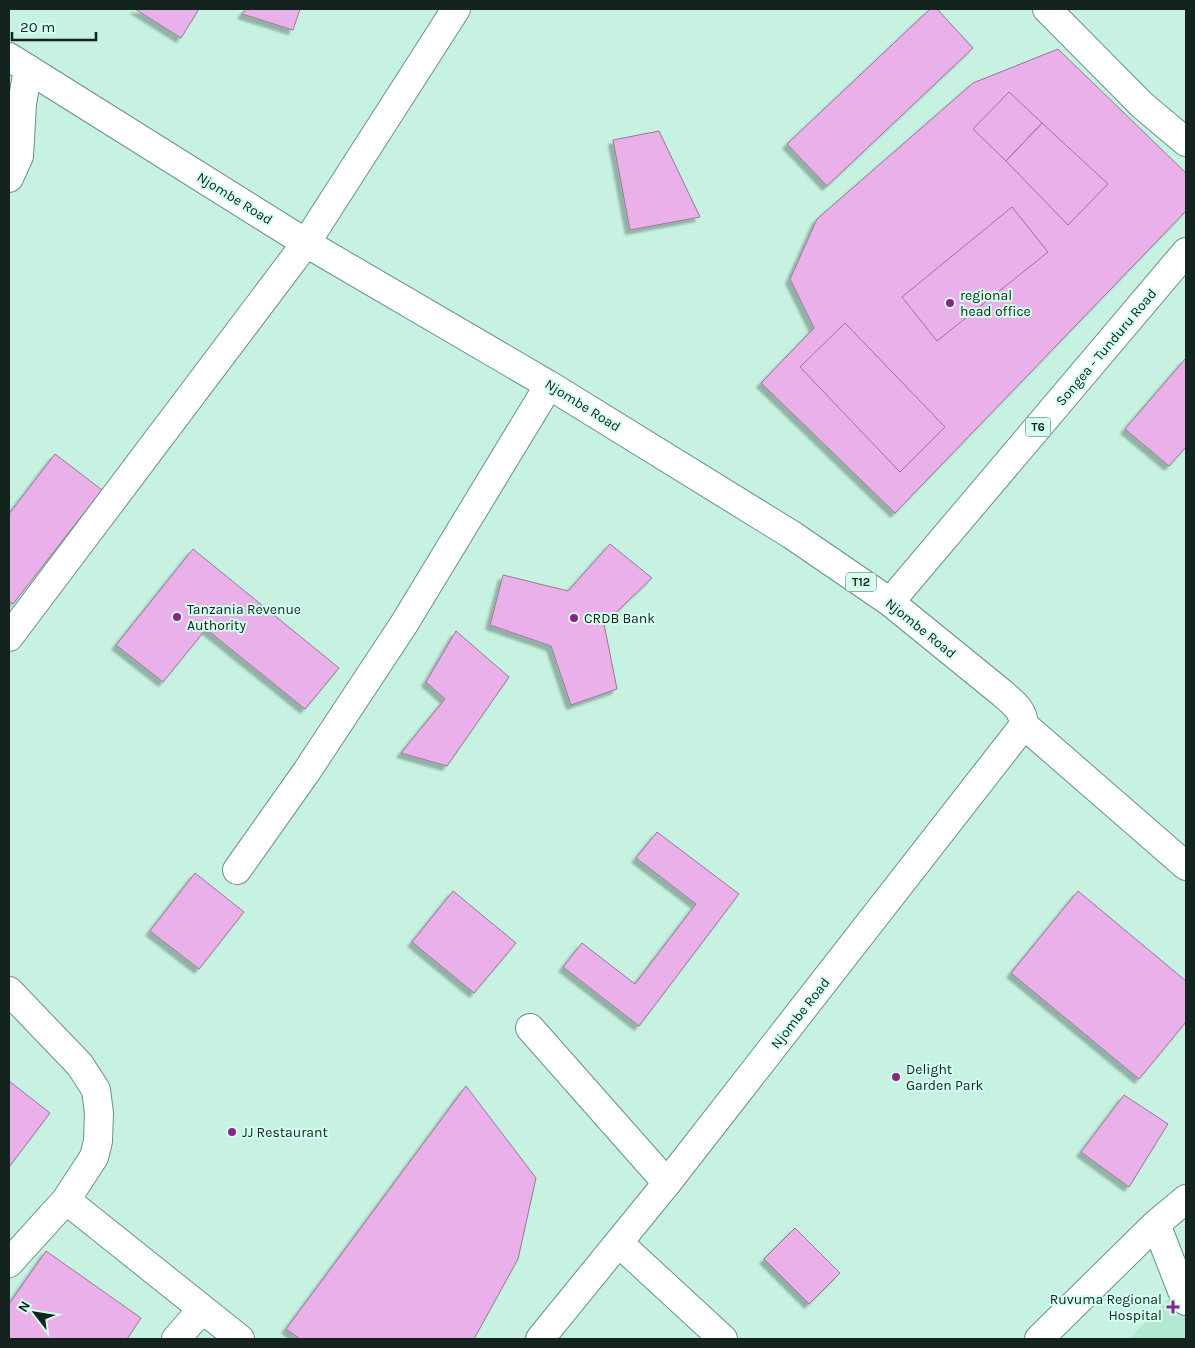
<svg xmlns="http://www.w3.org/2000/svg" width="1195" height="1348" font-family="Karla,sans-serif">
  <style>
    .built { fill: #b4e7d2 }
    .building { fill: #eab0ea; stroke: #947993; filter: url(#shadow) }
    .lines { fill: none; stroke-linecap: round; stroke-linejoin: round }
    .minor-casing { stroke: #6a9282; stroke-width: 30 }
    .highway-casing { stroke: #6a9282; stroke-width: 30 }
    .minor { stroke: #fff; stroke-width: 28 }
    .highway { stroke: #fff; stroke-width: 28 }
    .poi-dot { fill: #89248c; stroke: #d4ffed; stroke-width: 2 }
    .labels { text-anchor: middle; stroke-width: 4; stroke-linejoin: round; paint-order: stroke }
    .shield { fill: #d4ffed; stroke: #4d655b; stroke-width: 1 }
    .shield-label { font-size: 12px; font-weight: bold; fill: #13231d }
    .street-label { font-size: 14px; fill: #13231d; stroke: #d4ffed }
    .poi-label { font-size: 14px; fill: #13231d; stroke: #d4ffed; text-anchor: start }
  </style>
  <defs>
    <filter id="shadow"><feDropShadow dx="-4.5" dy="4.5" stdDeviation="1" flood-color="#0004"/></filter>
  </defs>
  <rect width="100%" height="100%" fill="#c7f1e0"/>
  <path class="built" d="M1186,1281V1339H1129L1134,1334Z"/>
  <path class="building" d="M135,9H199L181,38Z
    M246,9H300L293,30L242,14Z
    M930,9H937L973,48L827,186L787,144Z
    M1058,49L1186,173V211L895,513L761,383L814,328L790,279L817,219L973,83Z
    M1009,92L1042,123L1006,161L973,129Z
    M1042,123L1108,184L1068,225L1006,161Z
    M659,131L700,217L630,230L613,140Z
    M1012,207L1048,252L937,341L902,297Z
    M845,323L945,427L900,472L800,367Z
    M1186,358V447L1169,466L1125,429Z
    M55,454L102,490L13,604L9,601V514Z
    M610,544L652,578L604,624L617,689L571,705L551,646L490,625L503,575L568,591Z
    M193,549L339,668L305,709L206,629L163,682L116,645Z
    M456,631L509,677L447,766L401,753L445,699L426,682Z
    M657,832L739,894L639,1026L563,967L582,943L635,984L696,904L636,858Z
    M195,873L244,912L199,969L150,931Z
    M453,891L516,943L474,993L412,942Z
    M1078,891L1186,981V1022L1139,1079L1011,973Z
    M9,1081L50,1113L9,1167Z
    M466,1086L536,1178L518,1259L474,1339H300L286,1329Z
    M1124,1095L1168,1124L1129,1187L1081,1152Z
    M795,1228L840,1273L809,1304L764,1259Z
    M46,1251L141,1318L127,1339H9V1304Z"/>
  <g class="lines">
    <g class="minor-casing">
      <path id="minor" d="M1047,9L1142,105L1186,142
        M9,178L19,156L22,104L28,69
        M9,637L306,243L456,9
        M1024,725L1186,866
        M237,870L307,771L404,624L549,385
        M9,991L80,1065L96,1090L99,1113L98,1141L94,1157L66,1200L9,1263
        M530,1028L667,1183
        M66,1200L240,1339
        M1156,1224L1186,1301
        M620,1244L723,1339
        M176,1339L202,1309
        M1039,1339L1156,1224L1186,1199"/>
    </g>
    <g class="highway-casing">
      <path id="highway" d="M9,57L306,243L549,385L792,535L890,602L1002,693C1013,703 1023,709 1024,725L667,1183L540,1339
        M890,602L1186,252"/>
    </g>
    <use href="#minor" class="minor"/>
    <use href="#highway" class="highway"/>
  </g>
  <g class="poi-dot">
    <circle cx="950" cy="303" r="5"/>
    <circle cx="177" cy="617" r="5"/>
    <circle cx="574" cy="618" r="5"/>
    <circle cx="896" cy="1077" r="5"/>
    <circle cx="232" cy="1132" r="5"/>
    <path d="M1170.5 1299.5h5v5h5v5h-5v5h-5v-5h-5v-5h5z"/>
  </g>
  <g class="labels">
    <g class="shield">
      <rect x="1025.5" y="417.5" width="25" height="19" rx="4"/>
      <rect x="846" y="572.5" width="30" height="19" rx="4"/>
    </g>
    <g class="shield-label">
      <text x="1038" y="431">T6</text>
      <text x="861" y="586">T12</text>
    </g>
    <g class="street-label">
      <text transform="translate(235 198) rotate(32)" y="5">Njombe Road</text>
      <text transform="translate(1106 347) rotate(-50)" y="5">Songea - Tunduru Road</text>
      <text transform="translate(583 405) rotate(32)" y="5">Njombe Road</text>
      <text transform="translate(921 628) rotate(39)" y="5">Njombe Road</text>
      <text transform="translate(800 1013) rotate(-52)" y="5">Njombe Road</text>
    </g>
    <g class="poi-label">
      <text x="960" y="300">regional<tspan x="960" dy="16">head office</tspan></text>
      <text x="187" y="614">Tanzania Revenue<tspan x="187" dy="16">Authority</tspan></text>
      <text x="584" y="623">CRDB Bank</text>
      <text x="906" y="1074">Delight<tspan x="906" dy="16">Garden Park</tspan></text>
      <text x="242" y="1137">JJ Restaurant</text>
      <text x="1162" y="1304" text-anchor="end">Ruvuma Regional<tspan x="1162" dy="16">Hospital</tspan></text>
    </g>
  </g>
  <rect width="1195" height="1348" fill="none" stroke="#13231d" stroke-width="20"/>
  <g transform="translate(35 1313) rotate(301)" stroke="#d4ffed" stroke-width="4" paint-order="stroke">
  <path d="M0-4L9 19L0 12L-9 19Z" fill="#13231d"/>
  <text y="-8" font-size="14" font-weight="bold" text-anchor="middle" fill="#13231d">N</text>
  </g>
  <path d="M12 32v8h84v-8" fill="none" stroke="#13231d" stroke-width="2.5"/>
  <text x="20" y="32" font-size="15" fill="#13231d" stroke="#d4ffed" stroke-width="4" paint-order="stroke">20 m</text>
</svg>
